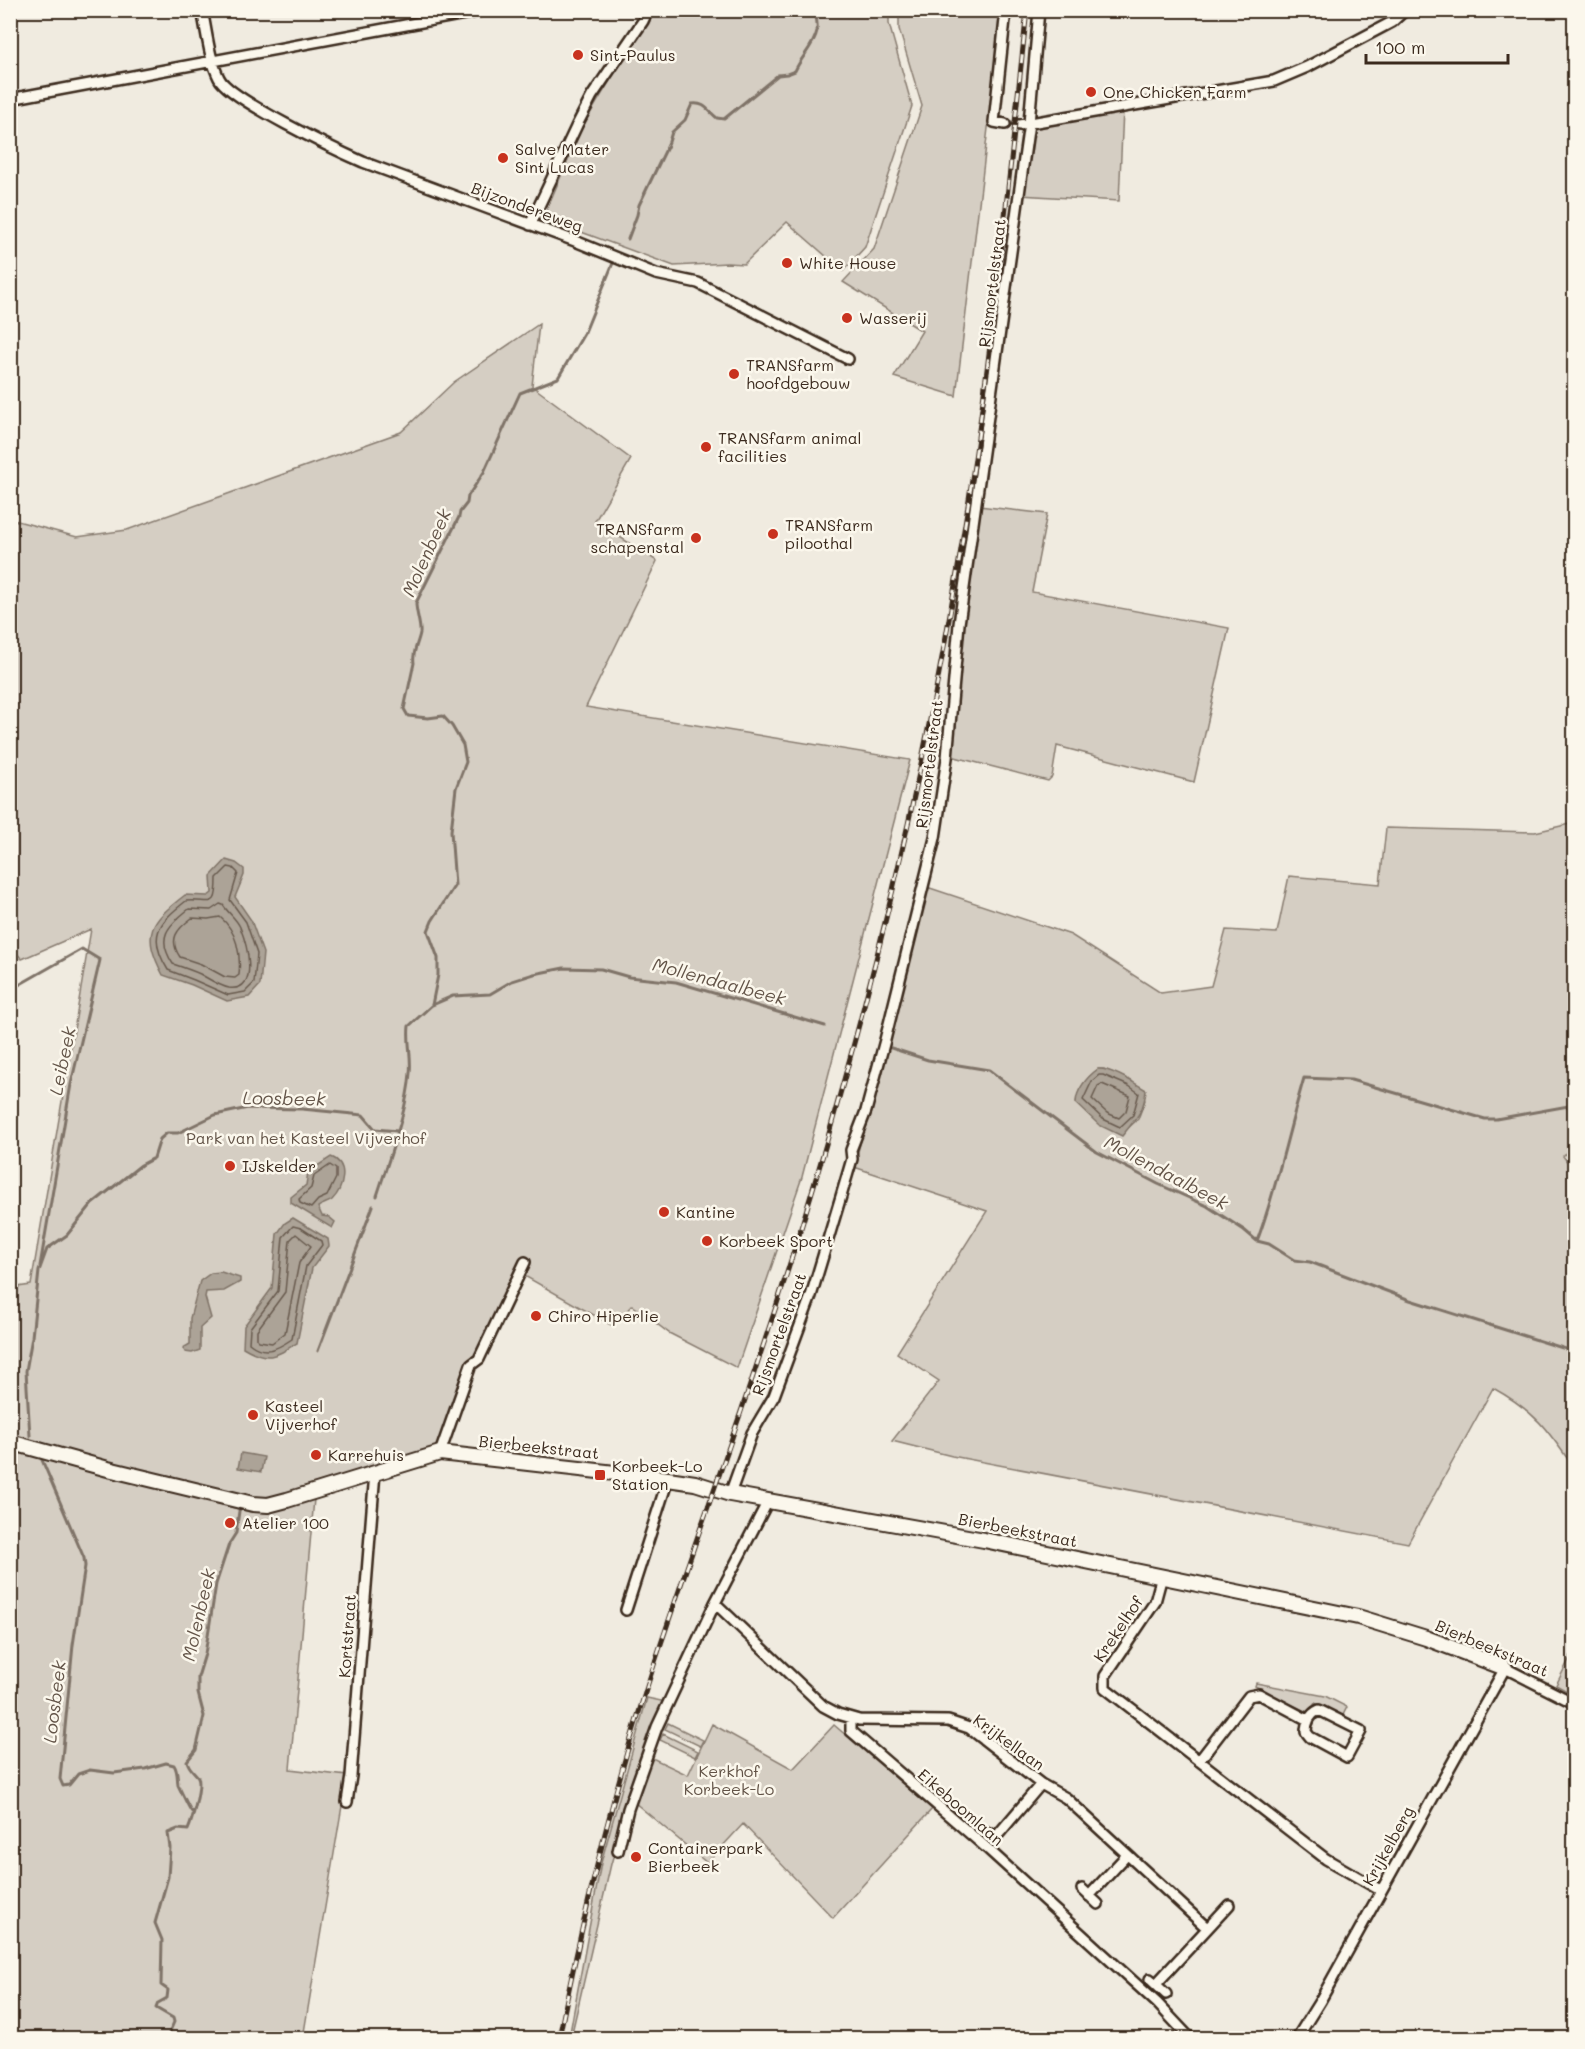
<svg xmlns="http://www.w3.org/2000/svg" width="1585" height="2049" font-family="Mali,sans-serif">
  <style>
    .green { fill: #d5cec3; stroke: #887c70; stroke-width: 1.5; fill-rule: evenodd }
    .water { fill: #aca397; stroke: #7f7367; stroke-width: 1.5 }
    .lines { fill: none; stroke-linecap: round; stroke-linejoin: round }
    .shore { stroke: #685a4e; stroke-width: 1.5 }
    .stream { stroke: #7f7367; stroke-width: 3 }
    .street-casing { stroke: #3b2a1e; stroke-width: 14 }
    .secondary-casing { stroke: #3b2a1e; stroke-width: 18 }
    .street { stroke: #fbf7ec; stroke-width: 9 }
    .secondary { stroke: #fbf7ec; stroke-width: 14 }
    .rail-casing { stroke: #3b2a1e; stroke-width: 5 }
    .rail { stroke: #fbf7ec; stroke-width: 3; stroke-dasharray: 9; stroke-linecap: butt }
    .poi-dot { fill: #c8321e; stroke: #fbf7ec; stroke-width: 2 }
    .labels { text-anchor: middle; stroke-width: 5; stroke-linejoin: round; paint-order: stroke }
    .poi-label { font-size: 16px; fill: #3b2a1e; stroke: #fbf7ec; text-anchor: start }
    .street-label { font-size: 16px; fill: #3b2a1e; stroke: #fbf7ec }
    .park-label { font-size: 16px; fill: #625347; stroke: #fbf7ec }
    .water-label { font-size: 18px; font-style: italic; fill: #635448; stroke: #fbf7ec }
  </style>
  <rect width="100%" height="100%" fill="#f0ebe0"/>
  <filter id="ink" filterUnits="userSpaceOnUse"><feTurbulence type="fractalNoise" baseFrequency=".0167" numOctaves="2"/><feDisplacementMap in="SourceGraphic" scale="12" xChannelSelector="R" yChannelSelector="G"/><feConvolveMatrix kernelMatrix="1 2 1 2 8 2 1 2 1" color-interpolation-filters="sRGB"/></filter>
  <g filter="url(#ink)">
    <path class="green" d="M652,11H889V24L912,106L865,247L843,271L787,222L744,264L727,263L674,266L543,218L582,127Z
      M899,11H1002L956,396L894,377L922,331L843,282L874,249L922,106L899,29Z
      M1123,109L1119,201L1020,195L1031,128Z
      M539,324L532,386L631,459L595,521L657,561L586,707L910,760L802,1177L737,1368L669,1333L632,1305L613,1326L516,1271L440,1446L274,1497L259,1499L246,1498L11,1436V1288L31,1285L91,929L22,959L11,947L10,519L77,537L127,530L401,432L454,382Z
      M979,506L1047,514L1032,592L1229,628L1194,782L1057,746L1052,777L1048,781L955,757L949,750Z
      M1574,823V1144L1563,1156L1574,1171V1468C1548,1430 1535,1411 1493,1388L1408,1543L952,1456L892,1441L939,1381L897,1353L987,1211L854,1167L927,887L1071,935L1161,993L1211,986L1226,930L1277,933L1289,876L1380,884L1386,828L1535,832ZM1098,1069H1104L1132,1081L1145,1100L1138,1119L1129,1127L1076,1103C1077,1090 1087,1077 1098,1069Z
      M10,1449L250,1512L274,1511L314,1499L290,1769L347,1776L303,2038H11Z
      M1574,1650V1695L1556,1685Z
      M1256,1683L1325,1696L1347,1707L1342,1717L1315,1703L1309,1713L1255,1686Z
      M647,1698L666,1702L627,1809L611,1864L571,2037L569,2038L601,1863Z
      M668,1723L703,1740L700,1746L665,1729Z
      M712,1724L793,1769L834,1725L932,1809L833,1918L743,1824L707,1863L634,1802L648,1756L688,1775Z
      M663,1734L698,1751L695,1757L660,1740Z"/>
    <path class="water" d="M226,860L236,863L244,869V875L235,897L251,920L263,953L260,985L249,997L227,1001L192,985L163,975C141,933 150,922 185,895L208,896L212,893L211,876Z
      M1098,1069C1110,1068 1135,1083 1146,1090C1144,1113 1135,1119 1122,1136L1099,1125L1076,1103C1076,1090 1087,1077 1098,1069Z
      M331,1157C350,1164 343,1189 332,1200C328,1203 322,1204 318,1207L322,1216L329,1217L335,1222L332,1228L291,1203V1197L306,1185L308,1172Z
      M293,1218L328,1239L329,1246L312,1268L297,1343C275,1357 268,1362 243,1347L244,1326L272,1288L277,1234L285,1223Z
      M221,1272L240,1278V1282L224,1291L206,1292L205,1297L211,1318L200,1328V1350L192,1353L185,1352L183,1348L190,1344V1318L200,1281L211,1273Z
      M241,1453L264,1457L261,1472L238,1468Z"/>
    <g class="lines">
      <path class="shore" d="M228,867L233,868L238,873L230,900L246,922L257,954L254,983L245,992L228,995L194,980L168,970C147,936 158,923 186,901C212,899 217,911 217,878Z
        M220,904L223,905C228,913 236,918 240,927C246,942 261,992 229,988C219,986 209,979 200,974C191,970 182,967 173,964C156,938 167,926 189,909L211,910Z
        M220,917C237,931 241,954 239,975L235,978L225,977L201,964L180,957C168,939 177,929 192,918L208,919Z
        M1099,1075H1103L1129,1086L1139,1093L1133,1115L1120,1127L1103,1119L1083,1100L1092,1081Z
        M1102,1084L1130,1096L1126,1111L1119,1118L1107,1113L1092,1099L1098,1086Z
        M330,1165L336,1169V1178L327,1196L318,1200L311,1208L300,1203L299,1199L311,1188L314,1176Z
        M293,1226L301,1228L321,1241L322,1245L306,1266L292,1339C277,1349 265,1356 249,1343L250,1328L278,1291L283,1237Z
        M296,1234L311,1246L299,1263L285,1333L272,1343L259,1341L257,1339V1330L285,1292L290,1240Z"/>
      <path class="stream" d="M628,239L637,215L639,205L668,145L672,132L685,120L692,104C705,102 708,111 717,118L724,119L778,75L787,74L795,71C801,57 814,46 817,31C818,25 816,17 815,10
        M10,990L82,949L100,960L71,1084L40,1266
        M432,1005L453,996L490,994L512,981L534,974L564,968L601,969L629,977L676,982L825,1026
        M891,1048L928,1060L989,1070L1097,1152L1158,1184L1207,1206L1244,1230L1257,1241L1269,1244L1294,1260L1310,1262L1410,1300L1569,1350L1574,1354
        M377,1196C389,1158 407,1112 410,1073C412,1057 407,1042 409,1026L432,1005L438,975V958L428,931L432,921L455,885L451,831L456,788L466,762L463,745L452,726L443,716L428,718L408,716L404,709L414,663C412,652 418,644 420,633C421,625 416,613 416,603L459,517L460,512L467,503L468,496L484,472L520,393L558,378L585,332L613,263
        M1257,1241C1277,1188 1288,1132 1304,1078L1351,1080L1485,1119H1496L1574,1105
        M318,1351L373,1206
        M30,1436L26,1371L32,1337L39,1271L47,1249L67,1235L92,1204L141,1165L154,1158L160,1139L167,1133H178L215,1115L248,1108L302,1109L363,1115L375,1129L398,1131
        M42,1460L84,1558L85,1566L73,1645L60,1779L63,1786L69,1785L78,1774L90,1770L114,1773L145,1769L166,1763L174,1765C178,1771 177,1778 178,1785C180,1789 189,1809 192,1812
        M167,2038L174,2022L173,2018L156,2008L158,2003L167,1998L168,1990L161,1985L162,1940L155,1923L168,1877L170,1848L168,1833L178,1829L188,1830C192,1821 202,1785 198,1777C194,1771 189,1769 187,1761L196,1750L204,1716L198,1693V1677L205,1654L216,1584L229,1544L236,1533L239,1511"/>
      <g class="street-casing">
        <path id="street" d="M202,10C207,33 209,58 219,78C229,99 338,151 363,162L575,241L656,274L698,283L848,359
          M10,99L486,10
          M1005,124L994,122L1006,10
          M1019,125L1274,81L1307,67L1392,22L1405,10
          M530,225L577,125L592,96L643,21L648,10
          M440,1453L471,1365L479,1359L525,1262
          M730,1494L752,1433L774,1396L811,1296L842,1193L852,1159L851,1150L866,1111L885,1040L935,838L947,758L959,624L1029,123L1039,10
          M1162,1576L1155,1602L1105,1676V1688L1326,1859L1380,1890
          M715,1603L823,1706L838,1714L859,1720L948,1721L969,1728L1041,1784L1066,1798L1207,1928
          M626,1610L668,1479
          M1319,1710L1361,1731L1347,1757L1310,1737L1306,1732C1306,1723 1310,1714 1319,1710Z
          M851,1719V1731L989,1850L1157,2003L1190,2038
          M1199,1761L1249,1696L1259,1694L1308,1720
          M347,1802L351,1776L375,1472
          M987,1832L996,1837L1041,1784
          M618,1851L628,1809L657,1727L715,1603L768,1501
          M1082,1889L1098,1904
          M1089,1896L1127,1855
          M1150,1979L1166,1994
          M1156,1984L1229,1905
          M1297,2038L1320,2001L1505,1668L1574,1703"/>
      </g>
      <g class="secondary-casing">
        <path id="secondary" d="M10,1442L108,1469L253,1504L268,1505L287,1500L440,1453L668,1479L695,1483L730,1494L984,1540L1358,1617L1426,1638L1505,1668"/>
      </g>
      <use href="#street" class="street"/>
      <use href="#secondary" class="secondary"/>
      <g class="rail-casing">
        <path id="rail" d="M559,2038C582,1922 609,1806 645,1693C681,1579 723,1468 760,1355C789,1269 816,1182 840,1094C897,892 941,687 972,479C995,324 1010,167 1027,10"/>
      </g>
      <use href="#rail" class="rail"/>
    </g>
  </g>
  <g class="poi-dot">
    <circle cx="578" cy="55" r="6"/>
    <circle cx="1091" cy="92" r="6"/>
    <circle cx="503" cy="158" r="6"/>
    <circle cx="787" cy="263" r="6"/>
    <circle cx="847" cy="318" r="6"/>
    <circle cx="734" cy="374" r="6"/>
    <circle cx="706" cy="447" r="6"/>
    <circle cx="773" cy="534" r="6"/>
    <circle cx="696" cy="538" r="6"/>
    <circle cx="230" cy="1166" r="6"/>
    <circle cx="664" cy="1212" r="6"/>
    <circle cx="707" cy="1241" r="6"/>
    <circle cx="536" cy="1316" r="6"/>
    <circle cx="253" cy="1415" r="6"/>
    <circle cx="316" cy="1455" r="6"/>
    <rect x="594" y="1469" width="12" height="12" rx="3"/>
    <circle cx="230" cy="1523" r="6"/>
    <circle cx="636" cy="1857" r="6"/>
  </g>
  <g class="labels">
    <g class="poi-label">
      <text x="590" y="61">Sint-Paulus</text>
      <text x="1103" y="98">One Chicken Farm</text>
      <text x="515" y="155">Salve Mater<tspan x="515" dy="18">Sint Lucas</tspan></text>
      <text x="799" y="269">White House</text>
      <text x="859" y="324">Wasserij</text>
      <text x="746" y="371">TRANSfarm<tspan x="746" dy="18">hoofdgebouw</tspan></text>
      <text x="718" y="444">TRANSfarm animal<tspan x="718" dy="18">facilities</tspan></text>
      <text x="785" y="531">TRANSfarm<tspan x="785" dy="18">piloothal</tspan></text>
      <text x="684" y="535" text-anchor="end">TRANSfarm<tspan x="684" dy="18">schapenstal</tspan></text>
      <text x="242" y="1172">IJskelder</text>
      <text x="676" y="1218">Kantine</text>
      <text x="719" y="1247">Korbeek Sport</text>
      <text x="548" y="1322">Chiro Hiperlie</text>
      <text x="265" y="1412">Kasteel<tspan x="265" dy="18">Vijverhof</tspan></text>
      <text x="328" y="1461">Karrehuis</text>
      <text x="612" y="1472">Korbeek-Lo<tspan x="612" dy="18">Station</tspan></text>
      <text x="242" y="1529">Atelier 100</text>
      <text x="648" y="1854">Containerpark<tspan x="648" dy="18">Bierbeek</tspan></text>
    </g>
    <g class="street-label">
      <text transform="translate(527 207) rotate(20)" y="6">Bijzondereweg</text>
      <text transform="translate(992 283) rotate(-83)" y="6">Rijsmortelstraat</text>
      <text transform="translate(929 764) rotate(-83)" y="6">Rijsmortelstraat</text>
      <text transform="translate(779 1334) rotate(-70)" y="6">Rijsmortelstraat</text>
      <text transform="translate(539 1447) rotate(6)" y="6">Bierbeekstraat</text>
      <text transform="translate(1018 1530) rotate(11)" y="6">Bierbeekstraat</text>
      <text transform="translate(1118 1629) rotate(-56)" y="6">Krekelhof</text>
      <text transform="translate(347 1636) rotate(-86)" y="6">Kortstraat</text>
      <text transform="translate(1492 1648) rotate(23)" y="6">Bierbeekstraat</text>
      <text transform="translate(1009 1742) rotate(36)" y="6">Krijkellaan</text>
      <text transform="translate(961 1807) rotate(41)" y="6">Eikeboomlaan</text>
      <text transform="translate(1388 1846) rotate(-61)" y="6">Krijkelberg</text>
    </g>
    <g class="park-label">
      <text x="306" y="1144">Park van het Kasteel Vijverhof</text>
      <text x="729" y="1777">Kerkhof<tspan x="729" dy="18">Korbeek-Lo</tspan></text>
    </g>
    <g class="water-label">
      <text transform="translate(427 553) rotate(-66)" y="6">Molenbeek</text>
      <text transform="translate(719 982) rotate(15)" y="6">Mollendaalbeek</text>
      <text transform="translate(63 1061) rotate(-78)" y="6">Leibeek</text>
      <text transform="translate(284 1099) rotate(1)" y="6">Loosbeek</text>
      <text transform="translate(1166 1173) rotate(28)" y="6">Mollendaalbeek</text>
      <text transform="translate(199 1615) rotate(-77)" y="6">Molenbeek</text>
      <text transform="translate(55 1702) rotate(-83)" y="6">Loosbeek</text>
    </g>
  </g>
  <rect width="1585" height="2049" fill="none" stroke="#fbf7ec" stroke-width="36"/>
  <rect x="18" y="18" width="1549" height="2013" fill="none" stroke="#3b2a1e" stroke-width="2" filter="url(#ink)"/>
  <path d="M1366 54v9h142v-9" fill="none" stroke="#3b2a1e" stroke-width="3"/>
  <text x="1375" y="54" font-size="18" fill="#3b2a1e" stroke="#fbf7ec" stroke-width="4.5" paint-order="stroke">100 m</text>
</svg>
